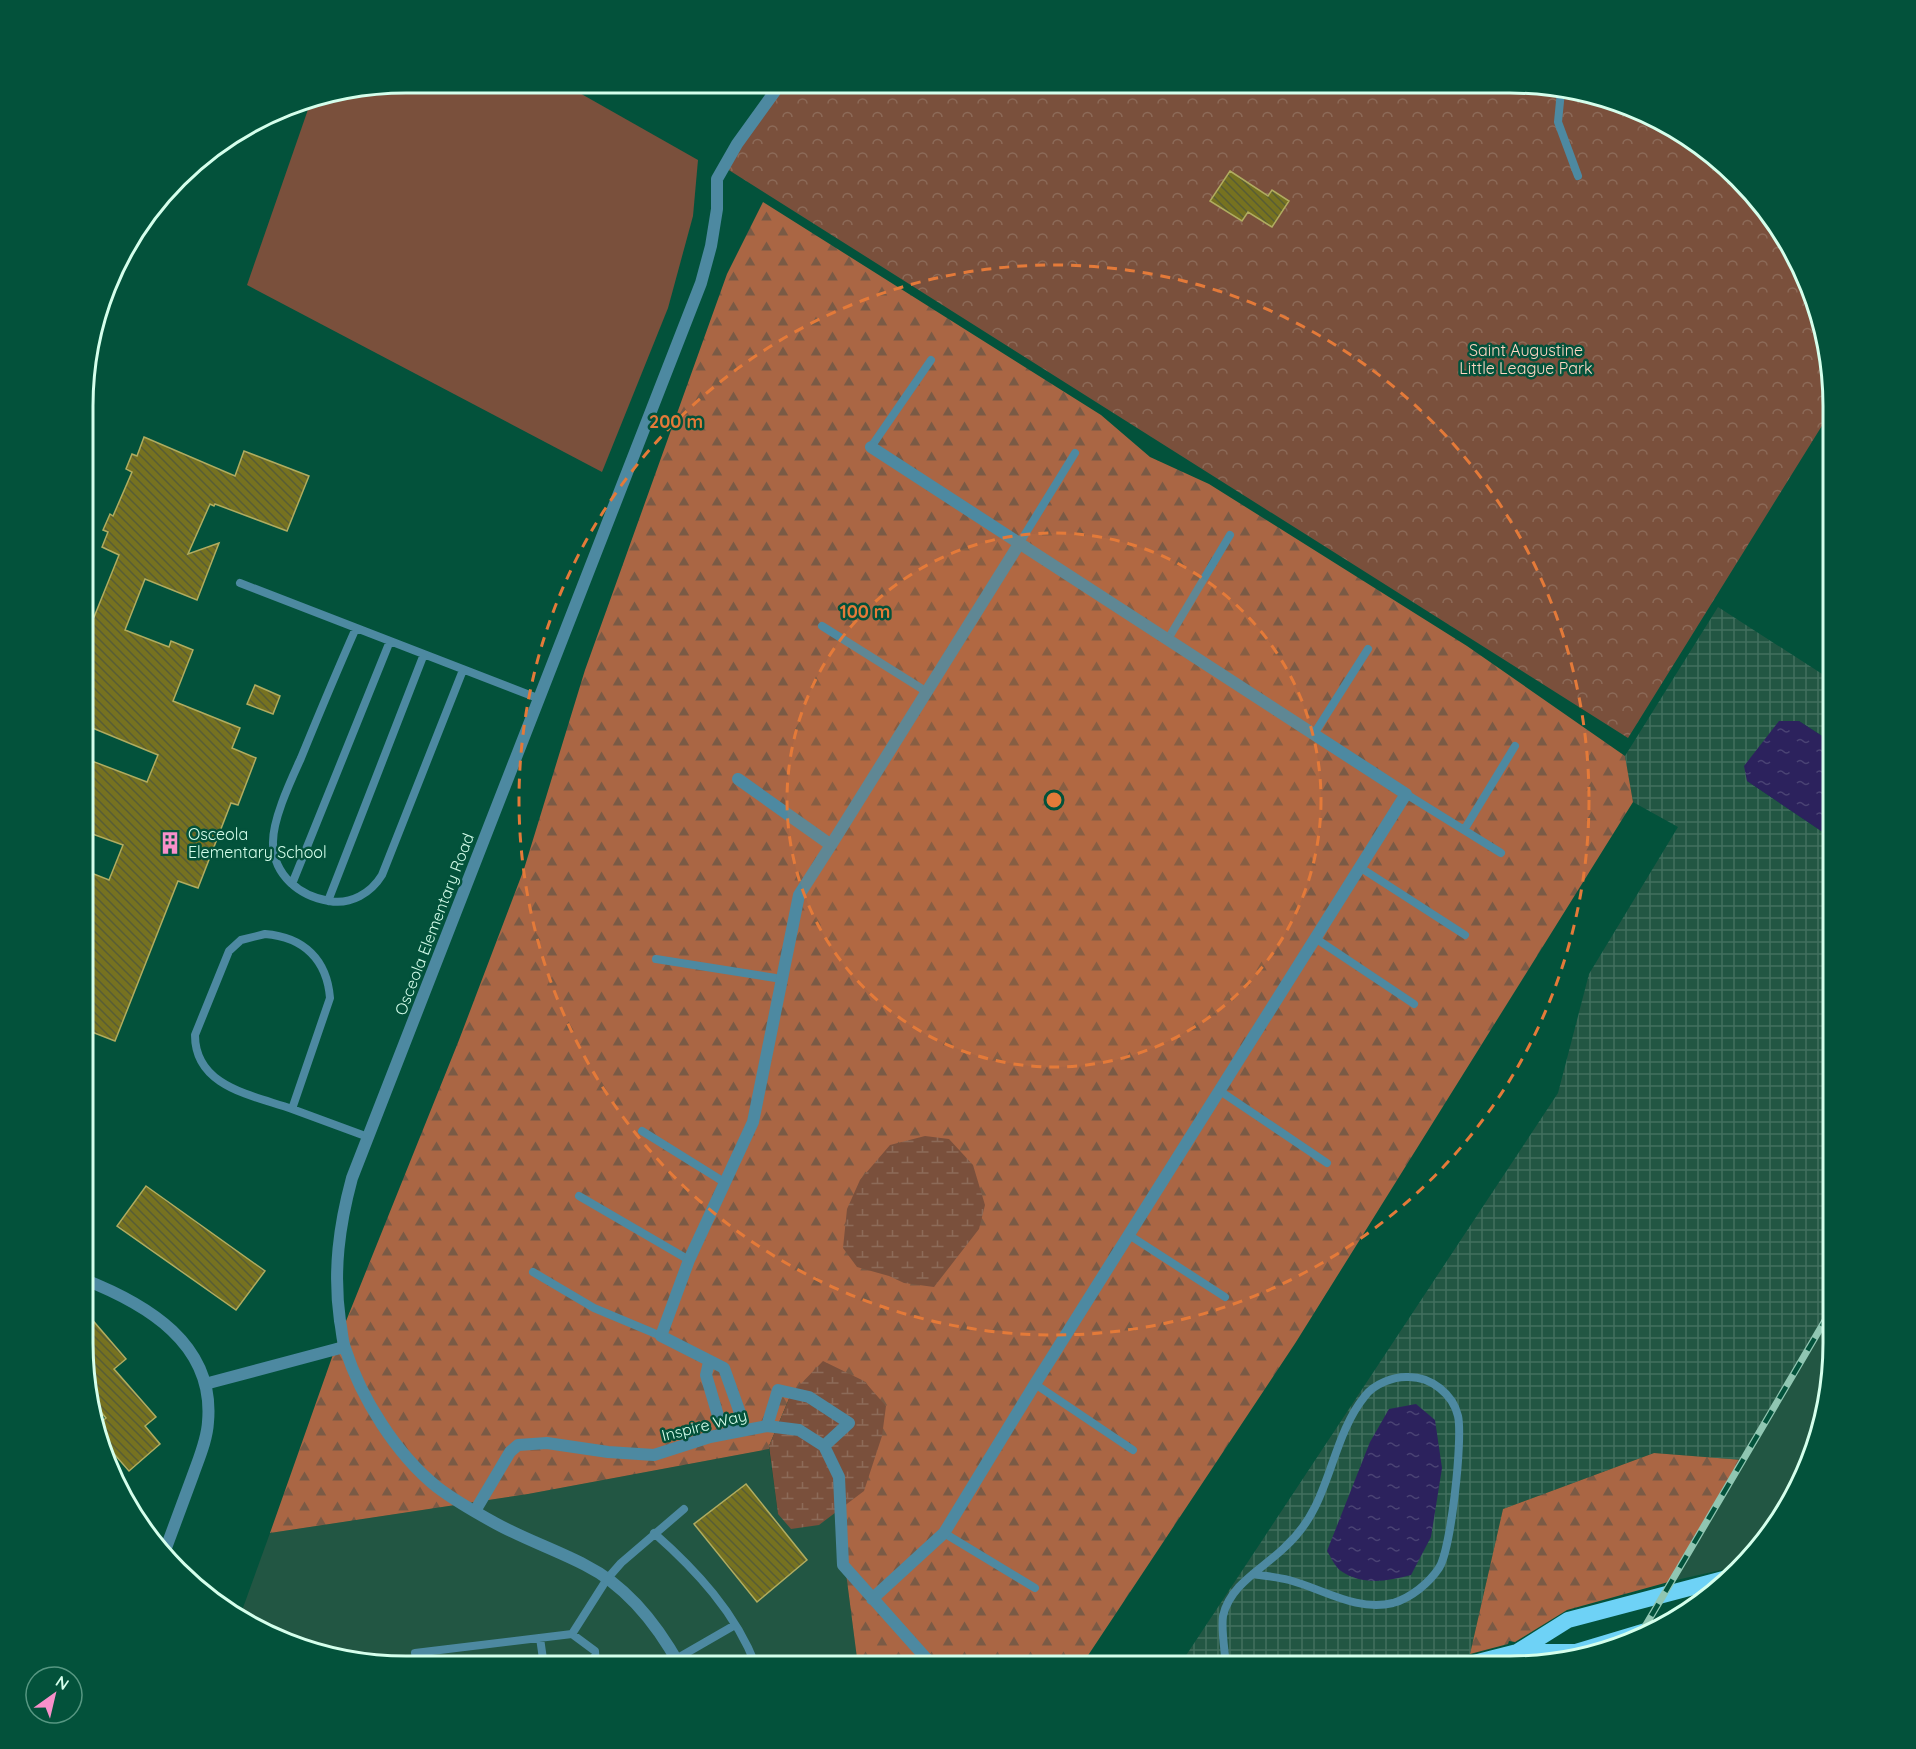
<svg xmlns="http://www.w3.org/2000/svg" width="1916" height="1749" font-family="Quicksand,sans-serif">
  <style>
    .built { fill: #225643 }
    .industrial { fill: url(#industrial-grid) }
    .grass { fill: #7a503c }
    .forest { fill: url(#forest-firs) }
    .wetland { fill: url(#wetland-marsh) }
    .park { fill: url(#park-crowns) }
    .water { fill: url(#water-ripples) }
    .building { fill: url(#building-back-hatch); stroke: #b0ac60; stroke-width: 1.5 }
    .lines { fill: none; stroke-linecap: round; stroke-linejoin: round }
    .service { stroke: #4d89a1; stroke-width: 8 }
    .minor { stroke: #4d89a1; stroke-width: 12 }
    .trunk { stroke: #6ed2f6; stroke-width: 16 }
    .rail-casing { stroke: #90c6b2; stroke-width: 7 }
    .rail { stroke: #03523b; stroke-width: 4.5; stroke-dasharray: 14; stroke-linecap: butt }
    .ring { fill: none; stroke: #e47a39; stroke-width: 3; stroke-dasharray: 10 8 }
    .labels { text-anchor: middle; stroke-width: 5; stroke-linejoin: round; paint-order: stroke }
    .park-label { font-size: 16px; fill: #ffd6c3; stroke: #03523b }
    .poi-label { font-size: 16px; fill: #d5ffec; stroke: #03523b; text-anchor: start }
    .street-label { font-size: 16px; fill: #d5ffec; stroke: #03523b }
    .rim { fill: none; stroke: #d5ffec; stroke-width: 3 }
    .centre { fill: #e47a39; stroke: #03523b; stroke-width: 3 }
    .ring-label { font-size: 18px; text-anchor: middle; font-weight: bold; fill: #e47a39; stroke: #03523b; stroke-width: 5; stroke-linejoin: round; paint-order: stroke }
  </style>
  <defs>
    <pattern id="industrial-grid" width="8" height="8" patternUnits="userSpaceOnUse" patternTransform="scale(1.5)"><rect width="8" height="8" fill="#225643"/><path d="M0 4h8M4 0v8" fill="none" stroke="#416f5e"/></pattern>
    <pattern id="forest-firs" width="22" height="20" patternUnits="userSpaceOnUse" patternTransform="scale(1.5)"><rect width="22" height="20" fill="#a64"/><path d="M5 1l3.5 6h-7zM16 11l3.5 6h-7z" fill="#7a5a45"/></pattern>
    <pattern id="wetland-marsh" width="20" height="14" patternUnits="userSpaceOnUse" patternTransform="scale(1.5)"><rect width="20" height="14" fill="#7a503c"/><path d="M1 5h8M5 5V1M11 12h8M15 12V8" fill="none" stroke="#8c6a58"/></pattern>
    <pattern id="park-crowns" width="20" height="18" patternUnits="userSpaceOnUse" patternTransform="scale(1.5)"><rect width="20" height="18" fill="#7a503c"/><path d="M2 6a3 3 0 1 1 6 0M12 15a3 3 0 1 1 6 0" fill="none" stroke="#8c6a58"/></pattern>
    <pattern id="water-ripples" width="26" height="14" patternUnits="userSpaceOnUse" patternTransform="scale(1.5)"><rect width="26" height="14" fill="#2c225d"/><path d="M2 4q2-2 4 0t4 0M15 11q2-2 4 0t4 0" fill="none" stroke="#4a4374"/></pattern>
    <pattern id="building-back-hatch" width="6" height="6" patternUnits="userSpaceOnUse" patternTransform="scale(1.5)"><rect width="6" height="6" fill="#767220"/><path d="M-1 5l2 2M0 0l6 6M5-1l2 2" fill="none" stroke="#585d35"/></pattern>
  </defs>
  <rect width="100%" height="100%" fill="#03523b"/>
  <path class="built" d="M1833,1307V1344L1823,1427L1800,1486L1739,1566L1672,1581Z
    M769,1449L778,1514L838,1511L858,1666H405L322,1656L263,1633L240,1616L270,1533L528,1494Z"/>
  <path class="industrial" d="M1718,607L1833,681V743L1799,721L1747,781L1833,839V1307L1743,1460L1654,1453L1503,1509L1470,1654L1424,1666H1179L1558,1093L1589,974L1678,827L1633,802L1625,756Z"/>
  <path class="grass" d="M406,83H562L698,160L693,216L668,308L602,472L247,285L312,98Z"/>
  <path class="forest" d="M763,202L1101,415L1150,457L1209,484L1467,646L1625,756L1633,802L1296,1342L1081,1666H858L838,1511L791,1394L769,1446V1449L528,1494L270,1533L336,1346L459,1040L524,869L585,670L727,274Z
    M1654,1453L1743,1460L1672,1581L1567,1610L1515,1642L1509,1641L1508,1644L1470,1654L1503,1509Z"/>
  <path class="wetland" d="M925,1136L949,1139L973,1165L985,1205L979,1229L934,1287L904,1283L889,1276L857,1267L843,1248L847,1209L860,1180L890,1145Z
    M823,1361L864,1381L886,1406L882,1436L864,1491L819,1525L791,1529L778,1514L769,1446L791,1394Z"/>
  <path class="park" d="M781,83H1532L1654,116L1687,142L1685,146L1754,193L1809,282L1833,384V408L1628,738L724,167Z"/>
  <path class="water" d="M1779,721H1799L1833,743V839L1747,781L1744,766Z
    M1416,1404L1435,1420L1442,1468L1431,1537L1411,1575C1388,1581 1363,1586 1341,1571C1335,1567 1331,1557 1327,1551L1370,1442L1389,1409Z"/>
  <path class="building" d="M1230,171L1268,196L1272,190L1289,201L1272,227L1248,212L1242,221L1210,201Z
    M144,437L235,476L244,451L309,476L287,531L215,504L214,506L210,504L188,554L219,543L197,600L145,579L125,630L169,647L171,641L193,650L173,701L240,728L232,748L256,758L238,805L231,803L198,888L178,881L115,1041L84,1029V870L109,880L123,845L84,831V758L147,782L158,755L85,725V614L94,617L119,555L102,547L108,532L103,530L110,514L113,516L132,472L126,469L132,454L137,456Z
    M255,685L280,696L273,714L247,704Z
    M146,1186L265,1271L236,1310L117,1226Z
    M83,1309L126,1359L114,1369L156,1417L145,1426L160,1444L129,1471L101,1439L97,1426L106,1418L92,1401L83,1364Z
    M746,1484L807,1560L757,1602L694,1524Z"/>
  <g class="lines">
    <path class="service" d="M1561,91L1558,122L1578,176
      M871,447L931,360
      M1019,544L1075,453
      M240,583L540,699
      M822,626L927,692
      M356,628C337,671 319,714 301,758C291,780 272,820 273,844C274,875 299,896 329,901C351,905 371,893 382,875L463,670
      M1168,639L1230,535
      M1314,734L1368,649
      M1406,794L1501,853
      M1464,830L1515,746
      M1361,868L1465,935
      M292,884L390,641
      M328,901L424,654
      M265,934C304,937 327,960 330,998L292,1109C252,1095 195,1087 195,1035L229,951L241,940Z
      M1315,938L1414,1004
      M656,959L782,979
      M1220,1091L1327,1163
      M292,1109L368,1137
      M642,1131L724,1182
      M579,1196L689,1260
      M1129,1235L1225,1297
      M533,1272L594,1308L661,1336
      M1035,1384L1133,1450
      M654,1533C696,1570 736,1613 756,1666
      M944,1533L1035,1588
      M572,1634L595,1651L596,1666
      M540,1638L544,1666
      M415,1653L572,1634L607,1579L621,1563L684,1509
      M676,1659L735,1625
      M1226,1666C1225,1651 1221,1631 1223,1616C1230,1584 1264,1568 1285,1547C1297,1536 1308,1521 1315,1507C1333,1471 1339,1428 1365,1396C1374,1384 1394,1376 1409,1377C1431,1377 1453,1394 1458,1416C1463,1438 1451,1550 1439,1568C1429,1583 1411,1598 1393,1603C1357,1612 1323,1589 1289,1580C1277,1577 1265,1576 1253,1574"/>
    <path class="minor" d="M871,447L1406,794L1035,1384L944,1533L872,1599
      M738,779L831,845L1019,544
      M83,1279C147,1304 215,1344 208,1422C207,1440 199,1458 193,1475C183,1502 173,1529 163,1556
      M709,1362L706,1375L719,1419L733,1425
      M205,1384L344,1347
      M767,1426L778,1390L809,1397L849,1423L824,1446
      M735,1432L733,1425L740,1413L724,1368L661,1336L689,1260L753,1122L799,895L831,845
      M475,1511L510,1452L518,1445L547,1443L608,1452L654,1455L710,1437L767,1426L799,1430L824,1446L839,1477L843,1565L933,1666
      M680,1666C658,1626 627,1586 585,1565C556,1550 524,1539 495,1523C475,1512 454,1500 437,1487C396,1454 361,1398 345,1348C342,1340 342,1330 340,1321C333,1271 339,1226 352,1178L701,283L711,246L717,209V179L737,144L781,83"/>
    <path class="trunk" d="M1517,1652L1568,1620L1731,1577
      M1462,1666L1517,1652H1576L1656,1628"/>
    <g class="rail-casing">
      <path id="rail" d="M1637,1640L1833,1307"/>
    </g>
    <use href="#rail" class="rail"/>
  </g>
  <circle cx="1054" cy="800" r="267" fill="#e47a39" fill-opacity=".12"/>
  <g class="ring">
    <circle cx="1054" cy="800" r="267"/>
    <circle cx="1054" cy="800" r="535"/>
  </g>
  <defs>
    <g id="building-bare" transform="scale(1.8)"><path d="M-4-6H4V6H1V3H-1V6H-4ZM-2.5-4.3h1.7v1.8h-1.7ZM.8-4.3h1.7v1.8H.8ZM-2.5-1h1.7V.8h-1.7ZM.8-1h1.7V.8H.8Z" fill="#f890ca" stroke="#03523b" stroke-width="2.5" paint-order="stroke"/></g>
  </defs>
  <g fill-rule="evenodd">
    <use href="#building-bare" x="170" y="843"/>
  </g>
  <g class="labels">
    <g class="park-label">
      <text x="1526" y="356">Saint Augustine<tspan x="1526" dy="18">Little League Park</tspan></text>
    </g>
    <g class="poi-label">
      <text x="188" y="840">Osceola<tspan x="188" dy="18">Elementary School</tspan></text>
    </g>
    <g class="street-label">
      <text transform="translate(434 924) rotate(-69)" y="6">Osceola Elementary Road</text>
      <text transform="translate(704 1425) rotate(-14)" y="6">Inspire Way</text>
    </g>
  </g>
  <path d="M0 0H1916V1749H0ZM406 93H1510A313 313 0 0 1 1823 406V1343A313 313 0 0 1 1510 1656H406A313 313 0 0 1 93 1343V406A313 313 0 0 1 406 93Z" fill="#03523b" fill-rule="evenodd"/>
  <path class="rim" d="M406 93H1510A313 313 0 0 1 1823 406V1343A313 313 0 0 1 1510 1656H406A313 313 0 0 1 93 1343V406A313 313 0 0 1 406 93Z"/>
  <circle cx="1054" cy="800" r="9" class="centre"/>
  <g class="ring-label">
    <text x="676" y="428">200 m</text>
    <text x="865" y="618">100 m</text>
  </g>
  <g transform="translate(54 1695) rotate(34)"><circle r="28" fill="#03523b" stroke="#579782" stroke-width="1.5"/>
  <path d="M0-4.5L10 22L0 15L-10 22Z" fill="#f890ca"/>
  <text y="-9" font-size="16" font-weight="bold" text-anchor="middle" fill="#d5ffec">N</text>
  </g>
</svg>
